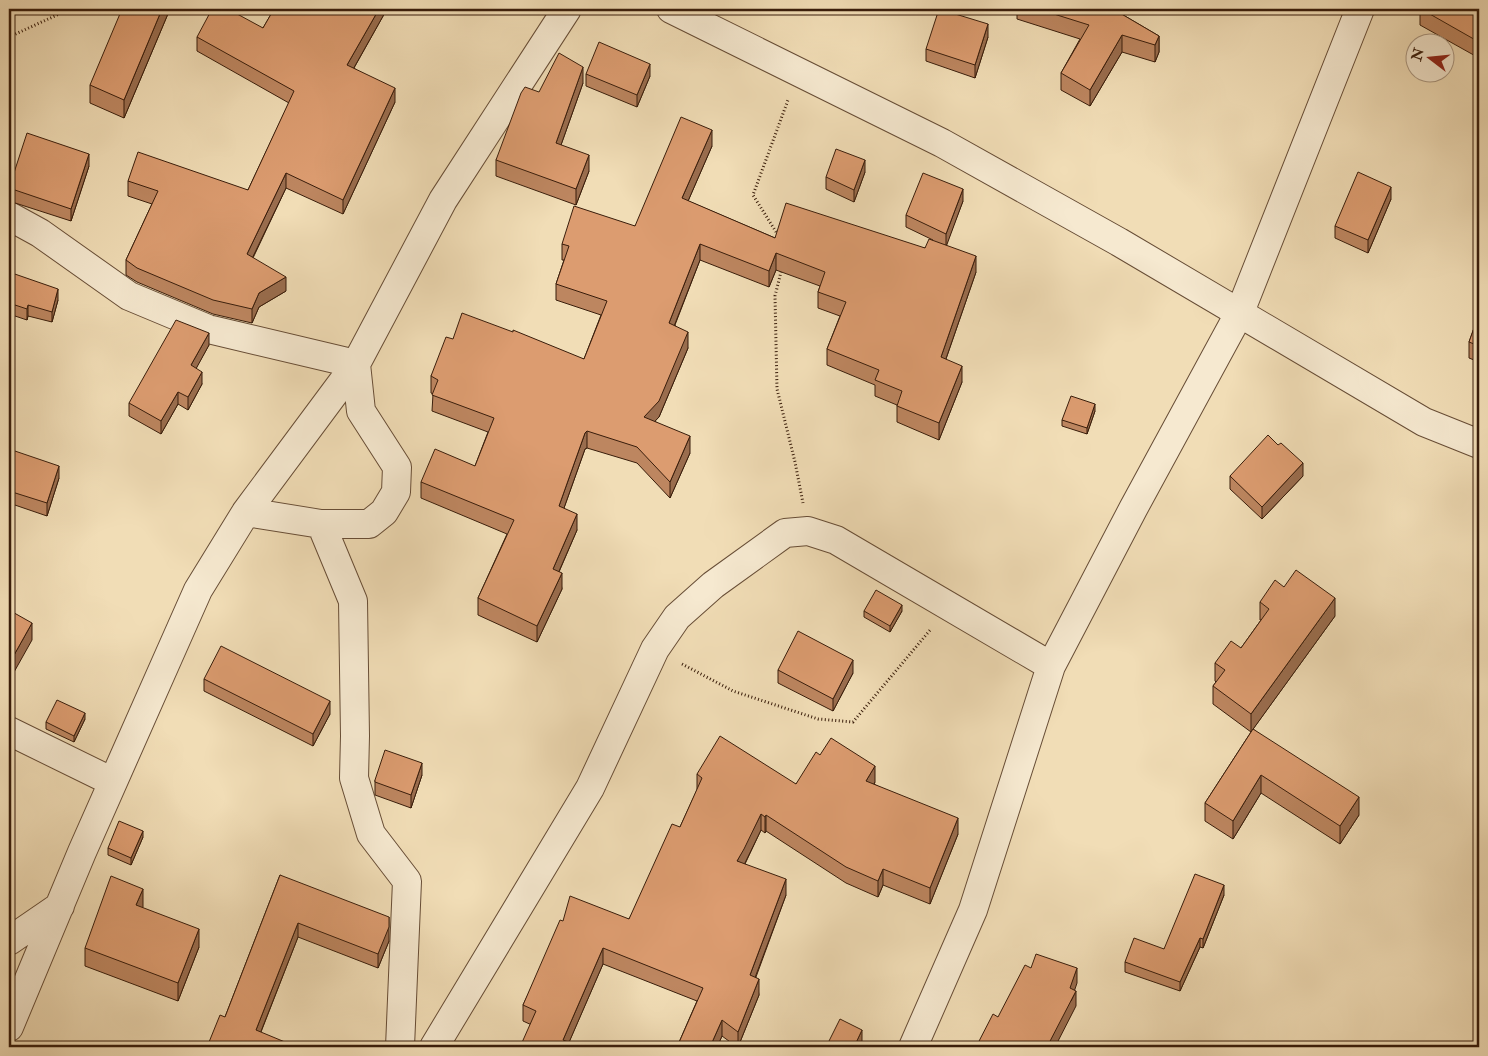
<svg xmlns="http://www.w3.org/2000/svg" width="1488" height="1056" font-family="'IM FELL Double Pica',serif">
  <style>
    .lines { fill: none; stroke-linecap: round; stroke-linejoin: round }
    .minor-casing { stroke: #674d36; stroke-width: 30 }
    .path { stroke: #391d0b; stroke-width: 3; stroke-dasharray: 1 2.5; stroke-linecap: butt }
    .minor { stroke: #f6e9d0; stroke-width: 28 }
    .wall { fill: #bd8660; stroke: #391d0b }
    .shaded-wall { fill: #9a6d4e; stroke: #391d0b }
    .building { fill: #dc9c70; stroke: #391d0b }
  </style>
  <rect width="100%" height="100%" fill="#f1ddb6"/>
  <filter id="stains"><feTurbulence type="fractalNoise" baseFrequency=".004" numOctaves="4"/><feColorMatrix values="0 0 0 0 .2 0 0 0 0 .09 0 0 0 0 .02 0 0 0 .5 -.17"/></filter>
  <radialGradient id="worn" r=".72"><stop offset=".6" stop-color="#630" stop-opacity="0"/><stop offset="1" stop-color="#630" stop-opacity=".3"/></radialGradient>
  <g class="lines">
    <g class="minor-casing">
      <path id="minor" d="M671,9L942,143L1119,242L1424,422L1479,444
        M9,216L40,233L129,296L208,329L356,364L361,411L397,467L396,492L384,512L369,524H321L246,512
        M321,524L353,601L355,736L354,778L371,834L407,881L400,1047
        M9,731L113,782
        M9,941L60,906
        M9,1027L82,852L198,590L246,512L356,364L443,200L567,9
        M434,1047L590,788L655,649L677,617L713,585L785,533L808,531L836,540L1051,666
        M913,1047L973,910L1051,666L1133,509L1240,312L1360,9"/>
    </g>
    <path class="path" d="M9,37L70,9
      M778,235L753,195L788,100
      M782,268L775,296L777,389L795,462L803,503
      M682,664L733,691L818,719L853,722L931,629"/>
    <use href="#minor" class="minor"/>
  </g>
  <path class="wall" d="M170,9L124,118L90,103V85Z
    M274,9H387L354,68L395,102L343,214L286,188L253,258L286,291L259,307L252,323L213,314L137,282L126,275V260L152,204L128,196V181L248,190L289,103L197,51V37L263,28Z
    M1017,9H1113L1159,36V52L1155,62L1122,52L1090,106L1061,90V73L1080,39L1017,19Z
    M1420,9H1479V58L1420,25Z
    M988,37L975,78L926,61V49Z
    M586,74L650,76L637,107L586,86Z
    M583,83L561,145L589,171L576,205L496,176V160L539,92Z
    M712,146L688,201L775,238L925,248L933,240L906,227V215L963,201L946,245L976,272L946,359L962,382L939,440L897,422V405L875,396V385L827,365V349L840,316L818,308V292L820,286L776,270L769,287L700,260L675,325L688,348L659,417L655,421L690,453L670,498L637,463L587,448L585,449L564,508L577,530L559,572L562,589L537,642L478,615V598L507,534L421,498V482L475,466L488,432L432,411L433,394L431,393V376L453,339L584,359L601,315L556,300V284L564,260H562V244L635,226Z
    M89,166L71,221L9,201V187Z
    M865,172L854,202L826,189V177Z
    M1391,199L1368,253L1335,238V226Z
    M9,272L58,300L52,322L28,316L27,320L9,314Z
    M1479,314V362L1469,358V342Z
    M209,345L196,368L202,384L188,410L178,404L161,434L129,416V403Z
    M1095,411L1087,434L1062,426V420Z
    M9,449L59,478L47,516L9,503Z
    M1230,476H1303L1262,519L1230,489Z
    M1284,587L1335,616L1253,729L1359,815L1340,844L1261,793L1233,839L1205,821V803L1251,732L1213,704V686L1216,682L1215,681V663L1241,648L1261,620H1260V602Z
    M864,611H902L890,632L864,617Z
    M778,670L853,673L833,711L778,683Z
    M204,679L330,714L313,746L204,691Z
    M85,719L74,742L46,729V722Z
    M820,755L875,782L874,784L958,834L930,904L883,885L878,897L846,883L766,831L765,833L761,830L745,864L786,895L756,977L759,995L738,1047H737L722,1036L717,1047H677L697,1001L603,964L569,1042L523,1021V1005L563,921L629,919L680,827L697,790V774L796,784Z
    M422,775L411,808L375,795V780Z
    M143,837L131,865L108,855V848Z
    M280,875L389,941L378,968L298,937L261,1032L225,1017Z
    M1224,895L1203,948L1200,947L1180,991L1125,972V962L1164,949Z
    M143,907L142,908L199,947L178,1001L85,966V948Z"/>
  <path class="shaded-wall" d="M162,9H170L124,118V100Z
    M379,9H387L347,80V65Z
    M988,24V37L975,78V65Z
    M1122,35V52L1090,106V90Z
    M1159,36V52L1155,62V45Z
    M650,64V76L637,107V95Z
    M583,67V83L556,159V143Z
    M395,88V102L343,214V200Z
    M712,130V146L682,215V198Z
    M89,154V166L71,221V209Z
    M589,155V171L576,205V189Z
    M865,160V172L854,202V190Z
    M286,173V188L247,269V254Z
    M1391,187V199L1368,253V240Z
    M963,189V201L946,247V234Z
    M700,244V260L669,339V323Z
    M776,253V270L769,287V271Z
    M976,256V272L941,373V357Z
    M286,277V291L259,307L252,323V309L259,293Z
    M58,289V300L52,322V312Z
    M28,305V316L27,320V309Z
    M688,332V348L659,417L644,433V417Z
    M209,333V345L191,378V365Z
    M962,366V382L939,440V423Z
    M202,372V384L188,410V397Z
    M178,392V404L161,434V421Z
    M1095,404V411L1087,434V428Z
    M587,431V448L585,449L559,522V506L585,433Z
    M690,436V453L670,498V482Z
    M1303,463V476L1262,519V507Z
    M59,466V478L47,516V503Z
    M577,514V530L553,585V569Z
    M562,573V589L537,642V626Z
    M1335,598V616L1251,732V714Z
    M902,605V611L890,632V626Z
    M32,623V640L9,681V664Z
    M853,660V673L833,711V699Z
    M330,701V714L313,746V734Z
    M85,713V719L74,742V736Z
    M422,763V775L411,808V795Z
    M875,766V782L866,797V781Z
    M1261,775V793L1233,839V821Z
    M1359,797V815L1340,844V826Z
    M761,814V830L744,865L737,861Z
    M766,815V831L765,833V817Z
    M958,818V834L930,904V888Z
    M143,831V837L131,865V858Z
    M883,869V885L878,897V881Z
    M786,879V895L750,991V975Z
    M1224,885V895L1203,948V939Z
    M143,889V907L136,923V905Z
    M389,917V941L378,968V954Z
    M298,923V937L256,1044V1030Z
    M199,929V947L178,1001V983Z
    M1200,938V947L1180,991V982Z
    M603,948V964L567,1047L563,1040Z
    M1077,968V983L1071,1001L1076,991V1006L1055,1047H1047Z
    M759,979V995L738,1047V1032Z
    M722,1020V1036L717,1047H710Z
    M862,1030V1043L860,1047H854Z"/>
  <path class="building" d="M122,9H162L124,100L90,85Z
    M212,9H228L263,28L274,9H379L347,65L395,88L343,200L286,173L247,254L286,277L259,293L252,309L213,300L137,268L126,260L158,191L128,181L138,152L248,190L294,91L197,37Z
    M939,9L988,24L975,65L926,49Z
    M1038,9H1113L1159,36L1155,45L1122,35L1090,90L1061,73L1089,25Z
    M1421,9H1479V42Z
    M599,42L650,64L637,95L586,74Z
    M559,53L583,67L556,143L589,155L576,189L496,160L521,93L525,87L539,92Z
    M681,117L712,130L682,198L775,238L786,203L925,248L929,239L976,256L941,357L962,366L939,423L897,406L902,391L875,380L879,370L827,349L846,302L818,292L825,272L776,253L769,271L700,244L669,323L688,332L659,401L644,417L690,436L670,482L637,447L587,431L585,433L559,506L577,514L553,569L562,573L537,626L478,598L514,520L421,482L435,449L475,466L494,418L432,395L438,380L431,376L446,337L453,339L462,313L513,332V330L584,359L607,301L556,284L569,246L562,244L574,206L635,226Z
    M27,133L89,154L71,209L9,188Z
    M836,149L865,160L854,190L826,177Z
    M1358,172L1391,187L1368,240L1335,226Z
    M923,173L963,189L946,234L906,215Z
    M9,272L58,289L52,312L28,305L27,309L9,303Z
    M1479,314V346L1469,342Z
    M176,320L209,333L191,365L202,372L188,397L178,392L161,421L129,403Z
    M1071,396L1095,404L1087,428L1062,420Z
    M1268,435L1278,445L1281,443L1303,463L1262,507L1230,476Z
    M9,449L59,466L47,503L9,491Z
    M1296,570L1335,598L1251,714L1213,686L1225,670L1215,663L1231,641L1241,648L1269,609L1260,602L1275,580L1284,587Z
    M876,590L902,605L890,626L864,611Z
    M9,610L32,623L9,664Z
    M798,631L853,660L833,699L778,670Z
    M221,646L330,701L313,734L204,679Z
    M57,700L85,713L74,736L46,722Z
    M1253,729L1359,797L1340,826L1261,775L1233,821L1205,803Z
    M720,736L796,784L816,752L820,755L831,738L875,766L866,781L958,818L930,888L883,869L878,881L846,867L766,815L765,817L761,814L744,849L737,861L786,879L750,975L759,979L738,1032L722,1020L710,1047H677L703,988L603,948L563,1040L582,1047H520L536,1011L523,1005L560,920L563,921L570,896L629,919L672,824L680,827L702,778L697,774Z
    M385,750L422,763L411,795L375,782V780Z
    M119,821L143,831L131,858L108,848Z
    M1195,874L1224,885L1203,939L1200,938L1180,982L1125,962L1134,938L1164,949Z
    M280,875L389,917V927L378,954L298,923L256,1030L297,1047H207L220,1015L225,1017Z
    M111,876L143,889L136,905L199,929L178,983L85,948Z
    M1036,954L1077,968L1070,988L1076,991L1047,1047H976L993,1014L998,1017L1025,965L1031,968Z
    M840,1019L862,1030L854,1047H826Z"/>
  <rect width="1488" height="1056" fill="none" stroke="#f1ddb6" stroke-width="30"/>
  <rect x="10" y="10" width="1468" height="1036" fill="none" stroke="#391d0b" stroke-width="2.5"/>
  <rect x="15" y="15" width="1458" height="1026" fill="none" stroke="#391d0b"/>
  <g transform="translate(1430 58) rotate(286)"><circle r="24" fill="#f6e9d0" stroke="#aa9781"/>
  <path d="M0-4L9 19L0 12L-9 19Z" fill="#8f2418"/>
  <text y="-8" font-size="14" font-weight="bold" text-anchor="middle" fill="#391d0b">N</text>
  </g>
  <rect width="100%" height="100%" filter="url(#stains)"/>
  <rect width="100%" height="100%" fill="url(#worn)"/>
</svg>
